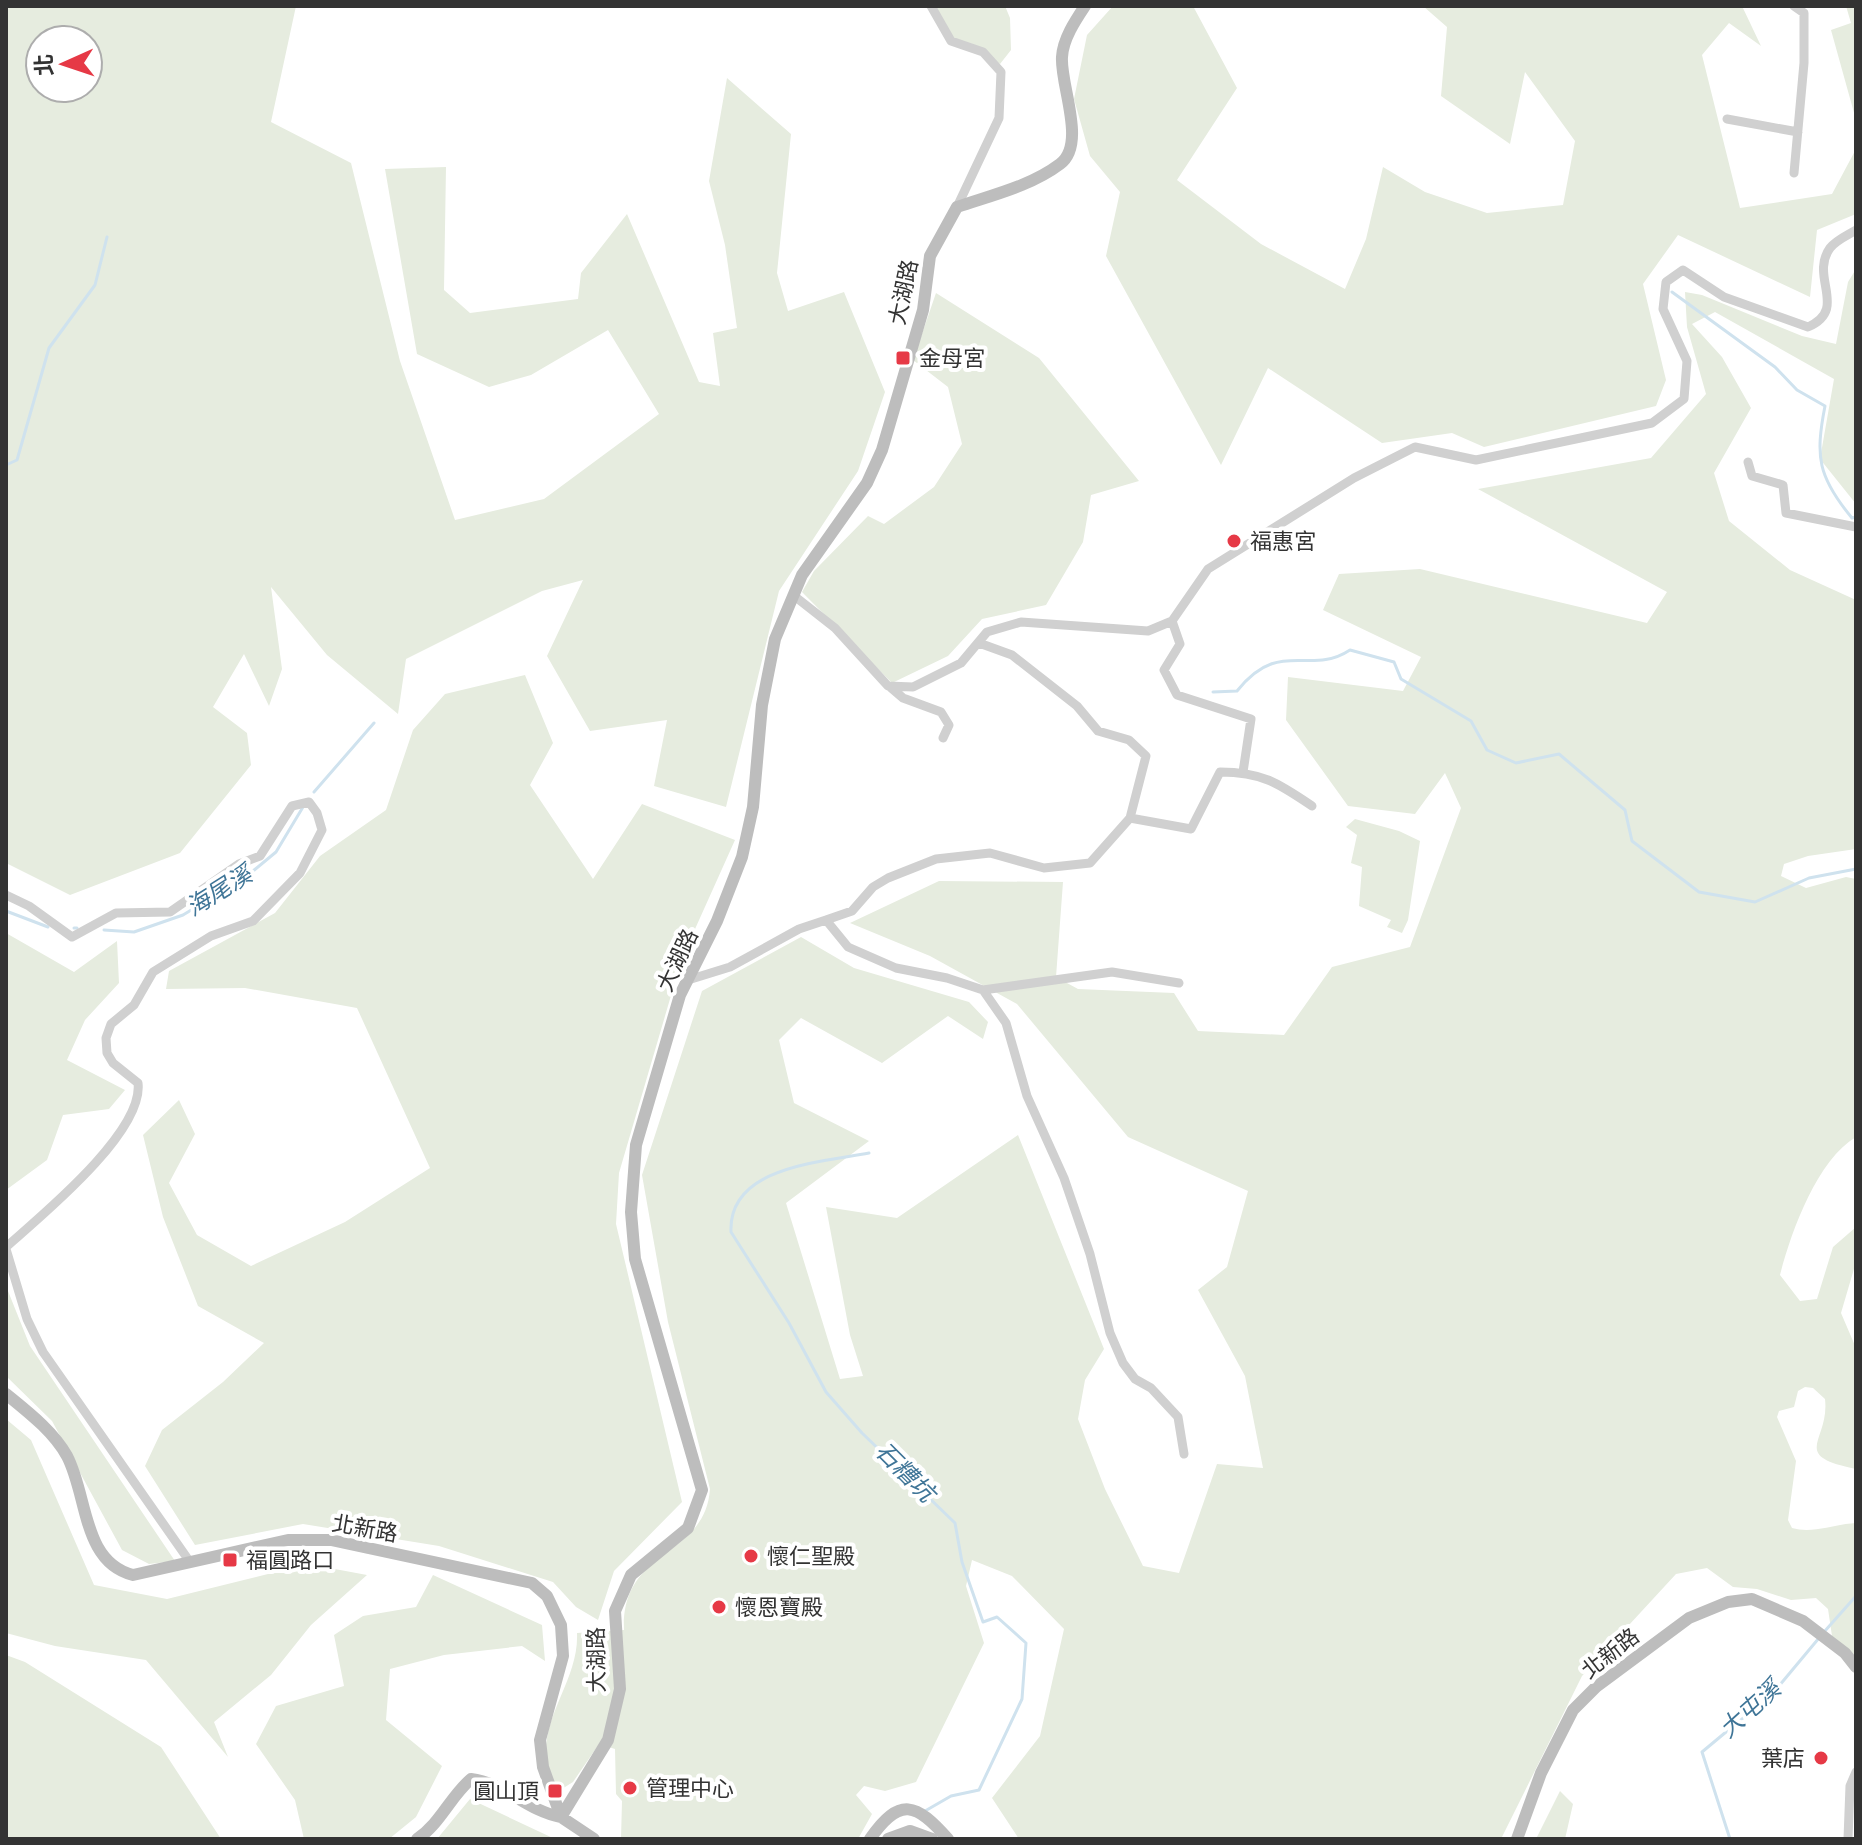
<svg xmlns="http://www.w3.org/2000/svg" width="1862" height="1845" font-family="'Asap Condensed','Noto Sans TC',sans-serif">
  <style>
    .green { fill: #e6ecdf; fill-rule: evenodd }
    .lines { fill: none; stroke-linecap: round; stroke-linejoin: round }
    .stream { stroke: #cfe2ee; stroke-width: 3 }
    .street { stroke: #d0d0d0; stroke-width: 9 }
    .secondary { stroke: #bdbdbd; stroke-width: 12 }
    .poi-dot { fill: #e63946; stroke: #fff; stroke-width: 3 }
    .labels { text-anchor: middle; stroke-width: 8; stroke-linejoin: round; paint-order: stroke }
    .street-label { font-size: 22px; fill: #333; stroke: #fff }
    .poi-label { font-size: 22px; fill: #333; stroke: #fff; text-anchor: start }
    .water-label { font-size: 24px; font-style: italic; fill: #3f7597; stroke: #fff }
  </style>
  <rect width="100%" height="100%" fill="#fff"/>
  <path class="green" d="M6,6H296L271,122L351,163L400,361L455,520L544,499L659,414L608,330L531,375L489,387L417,354L385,169L446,167L444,290L470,313L578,299L581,273L627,214L699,382L720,386L713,333L737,328L725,245L709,181L727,78L791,134L777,273L788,311L844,292L885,392L858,471L779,591L726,807L654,786L667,720L590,731L547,656L583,580L542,591L406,659L398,714L327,655L271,587L282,669L269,706L244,654L213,707L247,733L251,765L180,853L70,895L6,863ZM40,40H88V88H40Z
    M935,6H1005L1010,18L1011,50L1000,64L952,38Z
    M1113,6H1193L1237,88L1177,180L1261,244L1345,289L1366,239L1383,167L1425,192L1487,213L1563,205L1575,141L1525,72L1510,144L1441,96L1447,27L1423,6H1742L1761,46L1729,23L1702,55L1740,208L1832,194L1856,149V214L1817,230L1810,297L1678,235L1643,284L1666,380L1656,406L1484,447L1452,433L1382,443L1268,368L1221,465L1106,256L1120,192L1090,156L1074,99L1087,35Z
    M1846,6H1856V120L1831,30L1851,23Z
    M1856,269V504L1820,459L1834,379L1715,312L1692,324L1722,357L1751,408L1714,473L1729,521L1790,570L1856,600V849L1808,856L1784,864L1781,876L1806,888L1846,877L1856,879V1137C1817,1160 1791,1232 1780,1275L1800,1301L1817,1299L1833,1247L1856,1227V1262L1841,1313L1856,1348V1469C1788,1455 1830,1442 1825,1399L1813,1388L1805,1387L1798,1391L1794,1407L1779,1411L1777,1417L1796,1461L1788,1520L1792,1528C1813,1534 1835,1524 1856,1523V1660L1832,1636L1828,1609L1816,1598L1791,1600L1757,1589L1733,1587L1707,1568L1676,1574L1582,1676L1501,1839H1019L992,1798L1040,1736L1064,1629L1012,1576L972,1560L966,1586L984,1643L916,1782L885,1791L864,1786L856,1795L872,1814L858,1839H621L622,1801L616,1794L615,1749L599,1744L573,1782L557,1792C553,1780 547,1767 546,1755C544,1713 579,1677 577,1633L624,1630C621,1547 705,1559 710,1489L668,1322L642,1175L702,991L801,937L854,968L969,1002L988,1022L983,1039L948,1016L882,1063L801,1018L779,1040L794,1103L869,1141L786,1203L840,1379L863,1376L850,1335L826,1207L897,1218L1018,1135L1104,1349L1085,1380L1078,1419L1105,1489L1143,1566L1179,1573L1217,1464L1263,1468L1245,1376L1198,1290L1227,1267L1248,1191L1128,1137L1017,1004L930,956L850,923L939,881L1063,882L1056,977L1078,989L1174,993L1198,1031L1284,1035L1332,967L1410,947L1461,808L1445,773L1415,814L1348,806L1286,720L1288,677L1403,691L1421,657L1323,610L1339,574L1420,569L1647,623L1667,592L1478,489L1651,458L1706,394L1687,327L1685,292L1702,295L1802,336L1836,344L1848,282Z
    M936,293L1039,358L1139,481L1091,495L1083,542L1046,605L982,619L948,656L892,683L802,592L814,571L868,516L884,524L934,487L962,444L948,387L913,360Z
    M525,675L553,743L530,785L593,879L642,804L735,840L682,958L619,1173L616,1224L682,1502L614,1571L598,1620L576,1607L553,1582L439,1546L303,1524L195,1545L145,1466L162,1430L223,1382L264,1343L198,1306L163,1217L143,1135L179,1100L195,1134L169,1183L197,1235L251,1266L345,1222L430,1168L357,1008L245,988L166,989L169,971L275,913L320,856L386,810L413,730L445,694Z
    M1355,819L1399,831L1420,841L1408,920L1402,933L1387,927L1391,920L1359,906L1362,867L1351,863L1357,835L1346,827Z
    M6,933L74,972L117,941L119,983L85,1020L67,1060L125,1090L109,1109L63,1115L47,1160L6,1190Z
    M6,1286L30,1346L175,1561L149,1564L122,1550L52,1421L6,1376Z
    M6,1419L31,1440L94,1585L167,1599L308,1564L367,1575L311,1625L271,1675L214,1722L228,1757L146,1660L55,1646L6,1633Z
    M433,1575L542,1625L545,1661L522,1646L444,1655L390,1669L386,1720L442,1766L416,1817L389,1839H304L295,1800L256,1744L276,1706L344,1686L334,1635L363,1616L416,1607Z
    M6,1655L25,1662L161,1747L221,1839H6Z
    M1560,1791L1573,1804L1565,1839H1536Z
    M470,1799L555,1839H437Z"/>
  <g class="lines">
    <path class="stream" d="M1672,292L1775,367L1797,390L1825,406C1815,457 1818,477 1852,518L1856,517
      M6,465L17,460L49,348L95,285L107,237
      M1213,692L1237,691C1280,637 1309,677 1350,650L1394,662L1401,679L1471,721L1487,750L1516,763L1559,754L1625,810L1632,841L1699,892L1755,902L1809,878L1856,869
      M314,792L374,723
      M6,911L48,927
      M74,928H77
      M104,930L134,932L183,915L247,876L276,852L303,807
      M869,1153C823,1162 728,1166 731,1232L789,1323L826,1392L862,1433L955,1523L962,1562L983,1622L997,1617L1026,1643L1022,1699L979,1790L951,1796L925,1811
      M1824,1632L1856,1596
      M1730,1839L1702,1752L1774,1692L1819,1638"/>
    <path class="street" d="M931,6L951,41L983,52L1001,72L999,118L957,207
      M1794,6L1804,13V63L1794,173
      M1727,119L1798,132
      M1748,462L1752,476L1783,485L1786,513L1856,527
      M793,595L835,628L888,686L913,687L961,663L987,632L1021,622L1148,631L1172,621L1208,569L1354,478L1415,447L1476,460L1652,423L1684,399L1687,361L1663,309L1666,282L1683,270L1724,297L1808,327C1849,309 1809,277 1830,248C1836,240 1848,235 1856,230
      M1172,621L1180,644L1164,670L1177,695L1251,719L1243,772
      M889,686L903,698L941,712L949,725L943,738
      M1130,818L1191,829L1220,772C1262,772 1278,783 1312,806
      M6,895L29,906L72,937L116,913L170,912L239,864L260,856L292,806L309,802L317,813L322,830L300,873L253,921L211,936L153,972L134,1005L111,1024L106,1038L107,1053L113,1063L138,1083C144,1132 41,1216 6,1247
      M826,920L852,911L873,887L888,878L936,859L990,853L1044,868L1090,863L1130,818L1146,756L1129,740L1098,731L1077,706L1012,655L979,643
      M688,980L730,967L799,929L826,920L848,947L896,968L947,978L983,990L1006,1023L1027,1096L1064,1178L1090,1254L1110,1333L1123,1363L1135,1379L1151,1388L1178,1417L1184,1454
      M983,990L1112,972L1179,983
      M6,1249L27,1319L43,1352L190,1562
      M1848,1839L1850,1786L1856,1772"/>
    <path class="secondary" d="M6,1394C28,1412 53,1431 67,1456C88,1496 82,1562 133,1575L288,1540H331L532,1583L547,1596L561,1625L563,1656L540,1740L543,1767L561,1817L594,1839
      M417,1839C440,1824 450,1797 471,1779C505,1783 527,1811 561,1817L608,1740L620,1689L615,1611L631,1575L688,1528L702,1490L635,1259L631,1212L636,1145L680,995L717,921L742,857L753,807L762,705L775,639L802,575L867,483L882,450L923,310L930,256L957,207C992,195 1031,186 1060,164C1087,144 1060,85 1062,57C1063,39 1075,21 1085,6
      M870,1839C900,1796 916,1803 948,1839
      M888,1839L910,1831L932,1839
      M1517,1839L1541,1773L1573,1710L1596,1687L1689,1618L1728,1602L1752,1599L1803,1621L1845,1653L1856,1667"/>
  </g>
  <g class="poi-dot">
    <rect x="895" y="350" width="16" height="16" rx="4"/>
    <circle cx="1234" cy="541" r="8"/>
    <circle cx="751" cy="1556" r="8"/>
    <rect x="222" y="1552" width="16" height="16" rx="4"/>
    <circle cx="719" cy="1607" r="8"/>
    <circle cx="1821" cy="1758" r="8"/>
    <circle cx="630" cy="1788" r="8"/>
    <rect x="547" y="1783" width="16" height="16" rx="4"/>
  </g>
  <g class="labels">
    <g class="street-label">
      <text transform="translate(903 292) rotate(-78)" y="8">大湖路</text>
      <text transform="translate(677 960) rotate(-65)" y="8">大湖路</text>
      <text transform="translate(365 1528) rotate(10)" y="8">北新路</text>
      <text transform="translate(1610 1653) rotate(-38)" y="8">北新路</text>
      <text transform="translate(596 1660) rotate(-91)" y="8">大湖路</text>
    </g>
    <g class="poi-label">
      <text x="919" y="366">金母宮</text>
      <text x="1250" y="549">福惠宮</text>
      <text x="767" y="1564">懷仁聖殿</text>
      <text x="246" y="1568">福圓路口</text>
      <text x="735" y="1615">懷恩寶殿</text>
      <text x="1805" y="1766" text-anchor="end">葉店</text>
      <text x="646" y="1796">管理中心</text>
      <text x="539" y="1799" text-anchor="end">圓山頂</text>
    </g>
    <g class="water-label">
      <text transform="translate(219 891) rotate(-32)" y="8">海尾溪</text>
      <text transform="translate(905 1472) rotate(45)" y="8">石糟坑</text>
      <text transform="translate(1750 1709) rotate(-42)" y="8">大屯溪</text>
    </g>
  </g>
  <rect width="1862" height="1845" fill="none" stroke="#333333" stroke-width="16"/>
  <g transform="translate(64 64) rotate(267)"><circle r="38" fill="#ffffff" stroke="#adadad" stroke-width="2"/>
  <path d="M0-6L14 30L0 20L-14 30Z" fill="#e63946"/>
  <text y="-12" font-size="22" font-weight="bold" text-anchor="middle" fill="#333333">北</text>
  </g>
</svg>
